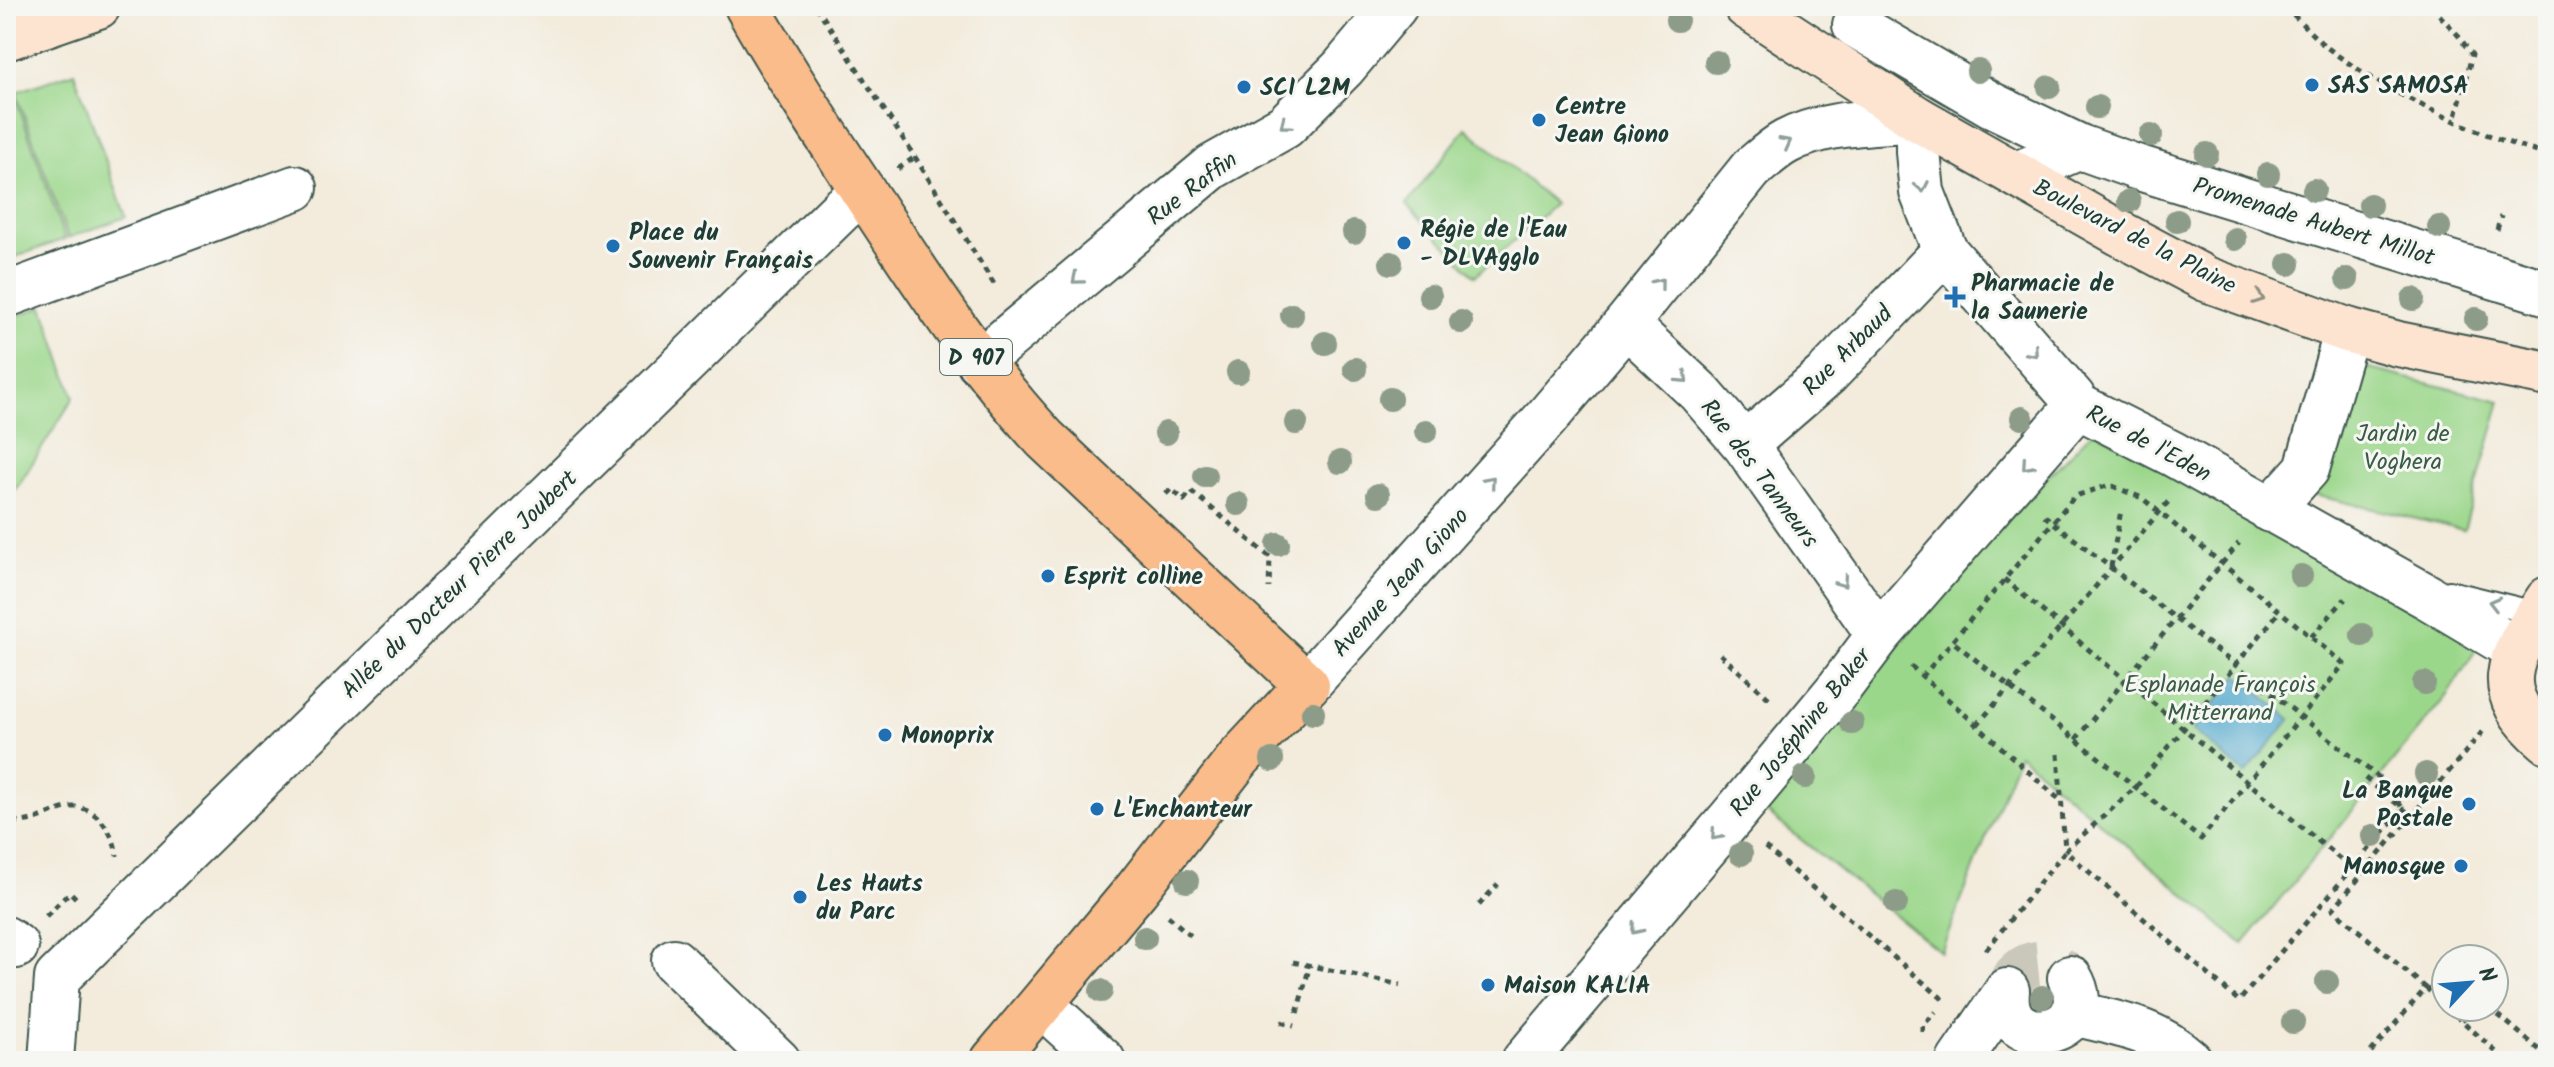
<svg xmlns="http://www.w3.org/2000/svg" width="2554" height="1067" font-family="Kalam,sans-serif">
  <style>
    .green { fill: #9bd78b; stroke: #5d8a60; stroke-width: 2 }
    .water { fill: #51a8ce; stroke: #387281; stroke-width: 2 }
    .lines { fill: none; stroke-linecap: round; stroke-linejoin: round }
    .street-tunnel { stroke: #c9c8ba; stroke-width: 44; stroke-dasharray: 44 22; stroke-linecap: butt }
    .lane-casing { stroke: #3f574d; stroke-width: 26 }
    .street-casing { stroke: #3f574d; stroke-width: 48 }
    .secondary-casing { stroke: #3f574d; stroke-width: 48 }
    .primary-casing { stroke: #3f574d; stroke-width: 48 }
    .path { stroke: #3f574d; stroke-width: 5; stroke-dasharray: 6 6; stroke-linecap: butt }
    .lane { stroke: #fff; stroke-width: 22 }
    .street { stroke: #fff; stroke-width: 44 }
    .secondary { stroke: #fde4d0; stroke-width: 44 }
    .primary { stroke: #f9bc8a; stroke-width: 44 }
    .tree { fill: #8c9c88 }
    .oneway { stroke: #8f9e9a }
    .oneway2 { stroke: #8e9082 }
    .poi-dot { fill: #1f6fb2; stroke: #f6f6f2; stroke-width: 3 }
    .labels { text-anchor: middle; stroke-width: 6; stroke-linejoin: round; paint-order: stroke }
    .shield { fill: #f6f6f2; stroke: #60746d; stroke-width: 2 }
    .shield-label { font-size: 22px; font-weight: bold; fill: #1f3d34 }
    .poi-label { font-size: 24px; font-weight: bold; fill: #1f3d34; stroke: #f6f6f2; text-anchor: start }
    .street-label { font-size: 24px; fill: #1f3d34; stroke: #f6f6f2 }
    .park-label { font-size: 24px; fill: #385c45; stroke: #f6f6f2 }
  </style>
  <rect width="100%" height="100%" fill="#f6f6f2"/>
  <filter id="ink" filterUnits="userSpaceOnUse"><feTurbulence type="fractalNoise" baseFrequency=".0125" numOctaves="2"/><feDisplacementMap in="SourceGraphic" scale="16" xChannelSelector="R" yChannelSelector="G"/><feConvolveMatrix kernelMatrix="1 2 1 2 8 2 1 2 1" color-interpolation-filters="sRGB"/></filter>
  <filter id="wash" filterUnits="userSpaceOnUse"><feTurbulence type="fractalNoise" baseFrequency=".006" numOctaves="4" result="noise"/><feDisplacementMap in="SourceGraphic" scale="32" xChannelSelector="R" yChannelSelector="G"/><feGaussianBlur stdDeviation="1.8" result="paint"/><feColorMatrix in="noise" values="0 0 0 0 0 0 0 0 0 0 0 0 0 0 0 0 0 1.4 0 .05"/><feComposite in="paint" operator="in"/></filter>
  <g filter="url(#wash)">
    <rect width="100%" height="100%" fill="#f3ebdb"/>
    <path class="green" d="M74,72L126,217L68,238L16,92Z
      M14,93L65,239L7,260L6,96Z
      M1466,128L1555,204L1475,276L1407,204Z
      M43,306L74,397L6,505V320Z
      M2345,363L2501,401L2464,530L2305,493Z
      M2094,430L2482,640L2448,694L2243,944L2019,754L1941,952L1758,805L2016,509Z"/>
    <path class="water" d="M2238,675L2291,719L2245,774L2193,730Z"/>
  </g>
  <g filter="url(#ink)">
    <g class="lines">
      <path class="street-tunnel" d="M2007,991C2016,960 2050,953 2070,978"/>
      <g class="lane-casing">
        <path id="lane" d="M2449,592L2539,614"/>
      </g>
      <g class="street-casing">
        <path id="street" d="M1855,25L1992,105L2080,147
          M2017,174L2080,147L2136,167L2548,293
          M6,295L295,188
          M1626,324L1699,392L1745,445L1879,635
          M979,362L1212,167L1285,126L1343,68L1395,6
          M1745,445L1828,373L1945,251
          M2270,510L2307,469L2347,330
          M1307,685L1547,417L1626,324L1751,169C1762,160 1773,149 1786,142C1825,121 1876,123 1918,119V152L1922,192L1945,251L2073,398L2076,405L2173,454L2428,597L2517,650
          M6,939L16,946
          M674,961L778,1061
          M2007,991C2000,1057 2104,1035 2070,978
          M1042,1005L1103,1061
          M2073,1013C2118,1024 2155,1029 2190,1061
          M51,1061L57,978L842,209L864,192
          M1524,1061L1731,818L1840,687L1879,635L2074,410L2076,405
          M1959,1061L2007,991"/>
      </g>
      <g class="secondary-casing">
        <path id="secondary" d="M1746,6L1918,119L2121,234L2206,279L2347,330L2398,344L2548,374
          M6,38L98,6
          M2548,599C2511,656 2485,689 2548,741"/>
      </g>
      <g class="primary-casing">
        <path id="primary" d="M747,6C785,74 828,138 871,203C925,285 978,367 1045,439L1307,685L1239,758L1137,889L993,1061"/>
      </g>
      <path class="path" d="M816,6L915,157L997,289
        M2285,6C2298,19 2310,33 2324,45C2380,90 2478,136 2548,155
        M2431,6L2458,35L2472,55L2455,120
        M898,169L915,157
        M2497,230L2501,216
        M1166,494L1171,489L1184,500L1191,491L1270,557L1269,588
        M2111,567L2121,510
        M2004,579L2352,869
        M2311,637L2345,599
        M1720,654L1773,702
        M1911,666L2062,802
        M1922,677L2075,496L2110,485L2142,498L2344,664L2201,839L1952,641
        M1977,725L2168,502
        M2076,739L2239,543
        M2058,754L2065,850
        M2365,778L2412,816
        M6,810L17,822C38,822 56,808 73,807C98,806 115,836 117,856
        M1765,847L1945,1001
        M2065,851L2136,787L2280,611
        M1479,905L1498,884
        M46,916L70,892L76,898
        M1168,916L1191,936
        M1986,950L2065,851L2239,1001L2403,809L2386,783L2041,513
        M1293,962L1400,985
        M2426,988L2333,909L2483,731
        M2447,1007L2506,1061
        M2489,1007L2548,1057
        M1297,1013L1310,965
        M2462,1020L2474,1007
        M1281,1022L1294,1026
        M1923,1032V1025L1936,1012
        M2363,1061L2426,988L2446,1006"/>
      <use href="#lane" class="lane"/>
      <use href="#street" class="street"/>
      <use href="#secondary" class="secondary"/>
      <use href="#primary" class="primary"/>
    </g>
    <g class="tree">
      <circle cx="1677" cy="20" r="12"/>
      <circle cx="1716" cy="62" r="12"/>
      <circle cx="1978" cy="71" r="12"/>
      <circle cx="2049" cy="87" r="12"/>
      <circle cx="2097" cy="107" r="12"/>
      <circle cx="2151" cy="135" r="12"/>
      <circle cx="2207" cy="154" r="12"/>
      <circle cx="2268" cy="174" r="12"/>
      <circle cx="2314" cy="190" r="12"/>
      <circle cx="2129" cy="201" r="12"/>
      <circle cx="2370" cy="205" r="12"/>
      <circle cx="2177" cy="221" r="12"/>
      <circle cx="2439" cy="227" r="12"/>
      <circle cx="1354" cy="232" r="12"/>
      <circle cx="2235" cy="239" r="12"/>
      <circle cx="1391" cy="263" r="12"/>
      <circle cx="2289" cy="264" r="12"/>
      <circle cx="2347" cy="279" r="12"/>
      <circle cx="1430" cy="296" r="12"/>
      <circle cx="2413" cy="299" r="12"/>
      <circle cx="1292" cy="315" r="12"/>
      <circle cx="2476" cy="319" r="12"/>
      <circle cx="1461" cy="322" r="12"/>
      <circle cx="1325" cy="343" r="12"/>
      <circle cx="1355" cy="369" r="12"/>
      <circle cx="1238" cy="372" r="12"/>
      <circle cx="1390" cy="399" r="12"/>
      <circle cx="2022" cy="418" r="12"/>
      <circle cx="1296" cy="423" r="12"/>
      <circle cx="1426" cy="431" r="12"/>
      <circle cx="1166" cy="433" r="12"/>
      <circle cx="1340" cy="462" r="12"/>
      <circle cx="1205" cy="476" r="12"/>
      <circle cx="1378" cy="495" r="12"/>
      <circle cx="1238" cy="504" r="12"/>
      <circle cx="1278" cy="544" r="12"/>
      <circle cx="2301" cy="576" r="12"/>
      <circle cx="2362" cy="635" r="12"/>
      <circle cx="2424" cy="683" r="12"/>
      <circle cx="1313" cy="713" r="12"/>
      <circle cx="1852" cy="723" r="12"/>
      <circle cx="1272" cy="760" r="12"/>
      <circle cx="2426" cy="774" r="12"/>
      <circle cx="1805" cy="777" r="12"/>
      <circle cx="2373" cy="836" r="12"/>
      <circle cx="1741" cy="854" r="12"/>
      <circle cx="1187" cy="881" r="12"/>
      <circle cx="1896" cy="903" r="12"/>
      <circle cx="1145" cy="938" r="12"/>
      <circle cx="2327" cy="982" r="12"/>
      <circle cx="1101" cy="991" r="12"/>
      <circle cx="2042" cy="997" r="12"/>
      <circle cx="2293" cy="1022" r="12"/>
    </g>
    <defs><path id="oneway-chevron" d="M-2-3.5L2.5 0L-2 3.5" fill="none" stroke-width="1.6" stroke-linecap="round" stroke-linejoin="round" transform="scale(2)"/></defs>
    <g class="oneway">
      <use href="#oneway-chevron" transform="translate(1285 124) rotate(142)"/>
      <use href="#oneway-chevron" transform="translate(1786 143) rotate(-28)"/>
      <use href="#oneway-chevron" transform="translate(1922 187) rotate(79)"/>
      <use href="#oneway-chevron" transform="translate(1077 279) rotate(140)"/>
      <use href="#oneway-chevron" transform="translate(1659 283) rotate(-51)"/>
      <use href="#oneway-chevron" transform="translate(2033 352) rotate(49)"/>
      <use href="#oneway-chevron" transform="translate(1683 378) rotate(43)"/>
      <use href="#oneway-chevron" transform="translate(2027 465) rotate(131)"/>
      <use href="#oneway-chevron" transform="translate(1490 481) rotate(-49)"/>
      <use href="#oneway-chevron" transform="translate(1842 582) rotate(55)"/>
      <use href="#oneway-chevron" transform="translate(2494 603) rotate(-166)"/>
      <use href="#oneway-chevron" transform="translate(1716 835) rotate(131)"/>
      <use href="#oneway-chevron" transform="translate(1636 929) rotate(130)"/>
    </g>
    <use class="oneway2" href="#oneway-chevron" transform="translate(2259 298) rotate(20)"/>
  </g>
  <g class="poi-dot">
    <circle cx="2312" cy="85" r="8"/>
    <circle cx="1244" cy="87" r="8"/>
    <circle cx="1539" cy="120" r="8"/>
    <circle cx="1404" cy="243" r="8"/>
    <circle cx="613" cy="246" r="8"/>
    <path d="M1951 285h8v8h8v8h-8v8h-8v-8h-8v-8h8z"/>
    <circle cx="1048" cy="576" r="8"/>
    <circle cx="885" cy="735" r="8"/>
    <circle cx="2469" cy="804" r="8"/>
    <circle cx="1097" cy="809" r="8"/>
    <circle cx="2461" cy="866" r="8"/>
    <circle cx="800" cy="897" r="8"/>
    <circle cx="1488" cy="985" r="8"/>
  </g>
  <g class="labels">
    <rect class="shield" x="940" y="339" width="72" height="36" rx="6"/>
    <g class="shield-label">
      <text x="976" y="365">D 907</text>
    </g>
    <g class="poi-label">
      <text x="2328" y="93">SAS SAMOSA</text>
      <text x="1260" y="95">SCI L2M</text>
      <text x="1555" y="114">Centre<tspan x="1555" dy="28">Jean Giono</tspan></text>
      <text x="1420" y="237">Régie de l'Eau<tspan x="1420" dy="28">- DLVAgglo</tspan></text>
      <text x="629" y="240">Place du<tspan x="629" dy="28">Souvenir Français</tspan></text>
      <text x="1971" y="291">Pharmacie de<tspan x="1971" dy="28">la Saunerie</tspan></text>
      <text x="1064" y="584">Esprit colline</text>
      <text x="901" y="743">Monoprix</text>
      <text x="2453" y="798" text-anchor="end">La Banque<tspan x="2453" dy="28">Postale</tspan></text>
      <text x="1113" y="817">L'Enchanteur</text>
      <text x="2445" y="874" text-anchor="end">Manosque</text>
      <text x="816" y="891">Les Hauts<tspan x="816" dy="28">du Parc</tspan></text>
      <text x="1504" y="993">Maison KALIA</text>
    </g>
    <g class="street-label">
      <text transform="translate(1192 188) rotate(-37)" y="8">Rue Raffin</text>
      <text transform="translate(2314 221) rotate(17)" y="8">Promenade Aubert Millot</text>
      <text transform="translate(2135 236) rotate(27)" y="8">Boulevard de la Plaine</text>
      <text transform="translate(1847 350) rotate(-45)" y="8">Rue Arbaud</text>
      <text transform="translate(2149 443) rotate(28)" y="8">Rue de l'Eden</text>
      <text transform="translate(1760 473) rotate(53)" y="8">Rue des Tanneurs</text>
      <text transform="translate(1400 582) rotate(-48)" y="8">Avenue Jean Giono</text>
      <text transform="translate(459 584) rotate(-44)" y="8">Allée du Docteur Pierre Joubert</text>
      <text transform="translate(1800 732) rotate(-51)" y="8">Rue Joséphine Baker</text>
    </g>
    <g class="park-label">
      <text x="2403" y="441">Jardin de<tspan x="2403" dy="28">Voghera</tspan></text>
      <text x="2220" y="692">Esplanade François<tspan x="2220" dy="28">Mitterrand</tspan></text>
    </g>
  </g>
  <rect width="2554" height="1067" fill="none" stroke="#f6f6f2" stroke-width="32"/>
  <g transform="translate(2470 983) rotate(64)"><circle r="38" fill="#f6f6f2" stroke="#a0aca6" stroke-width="2"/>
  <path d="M0-6L14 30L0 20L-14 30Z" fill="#1f6fb2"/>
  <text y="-12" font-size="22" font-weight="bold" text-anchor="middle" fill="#1f3d34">N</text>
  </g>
</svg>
